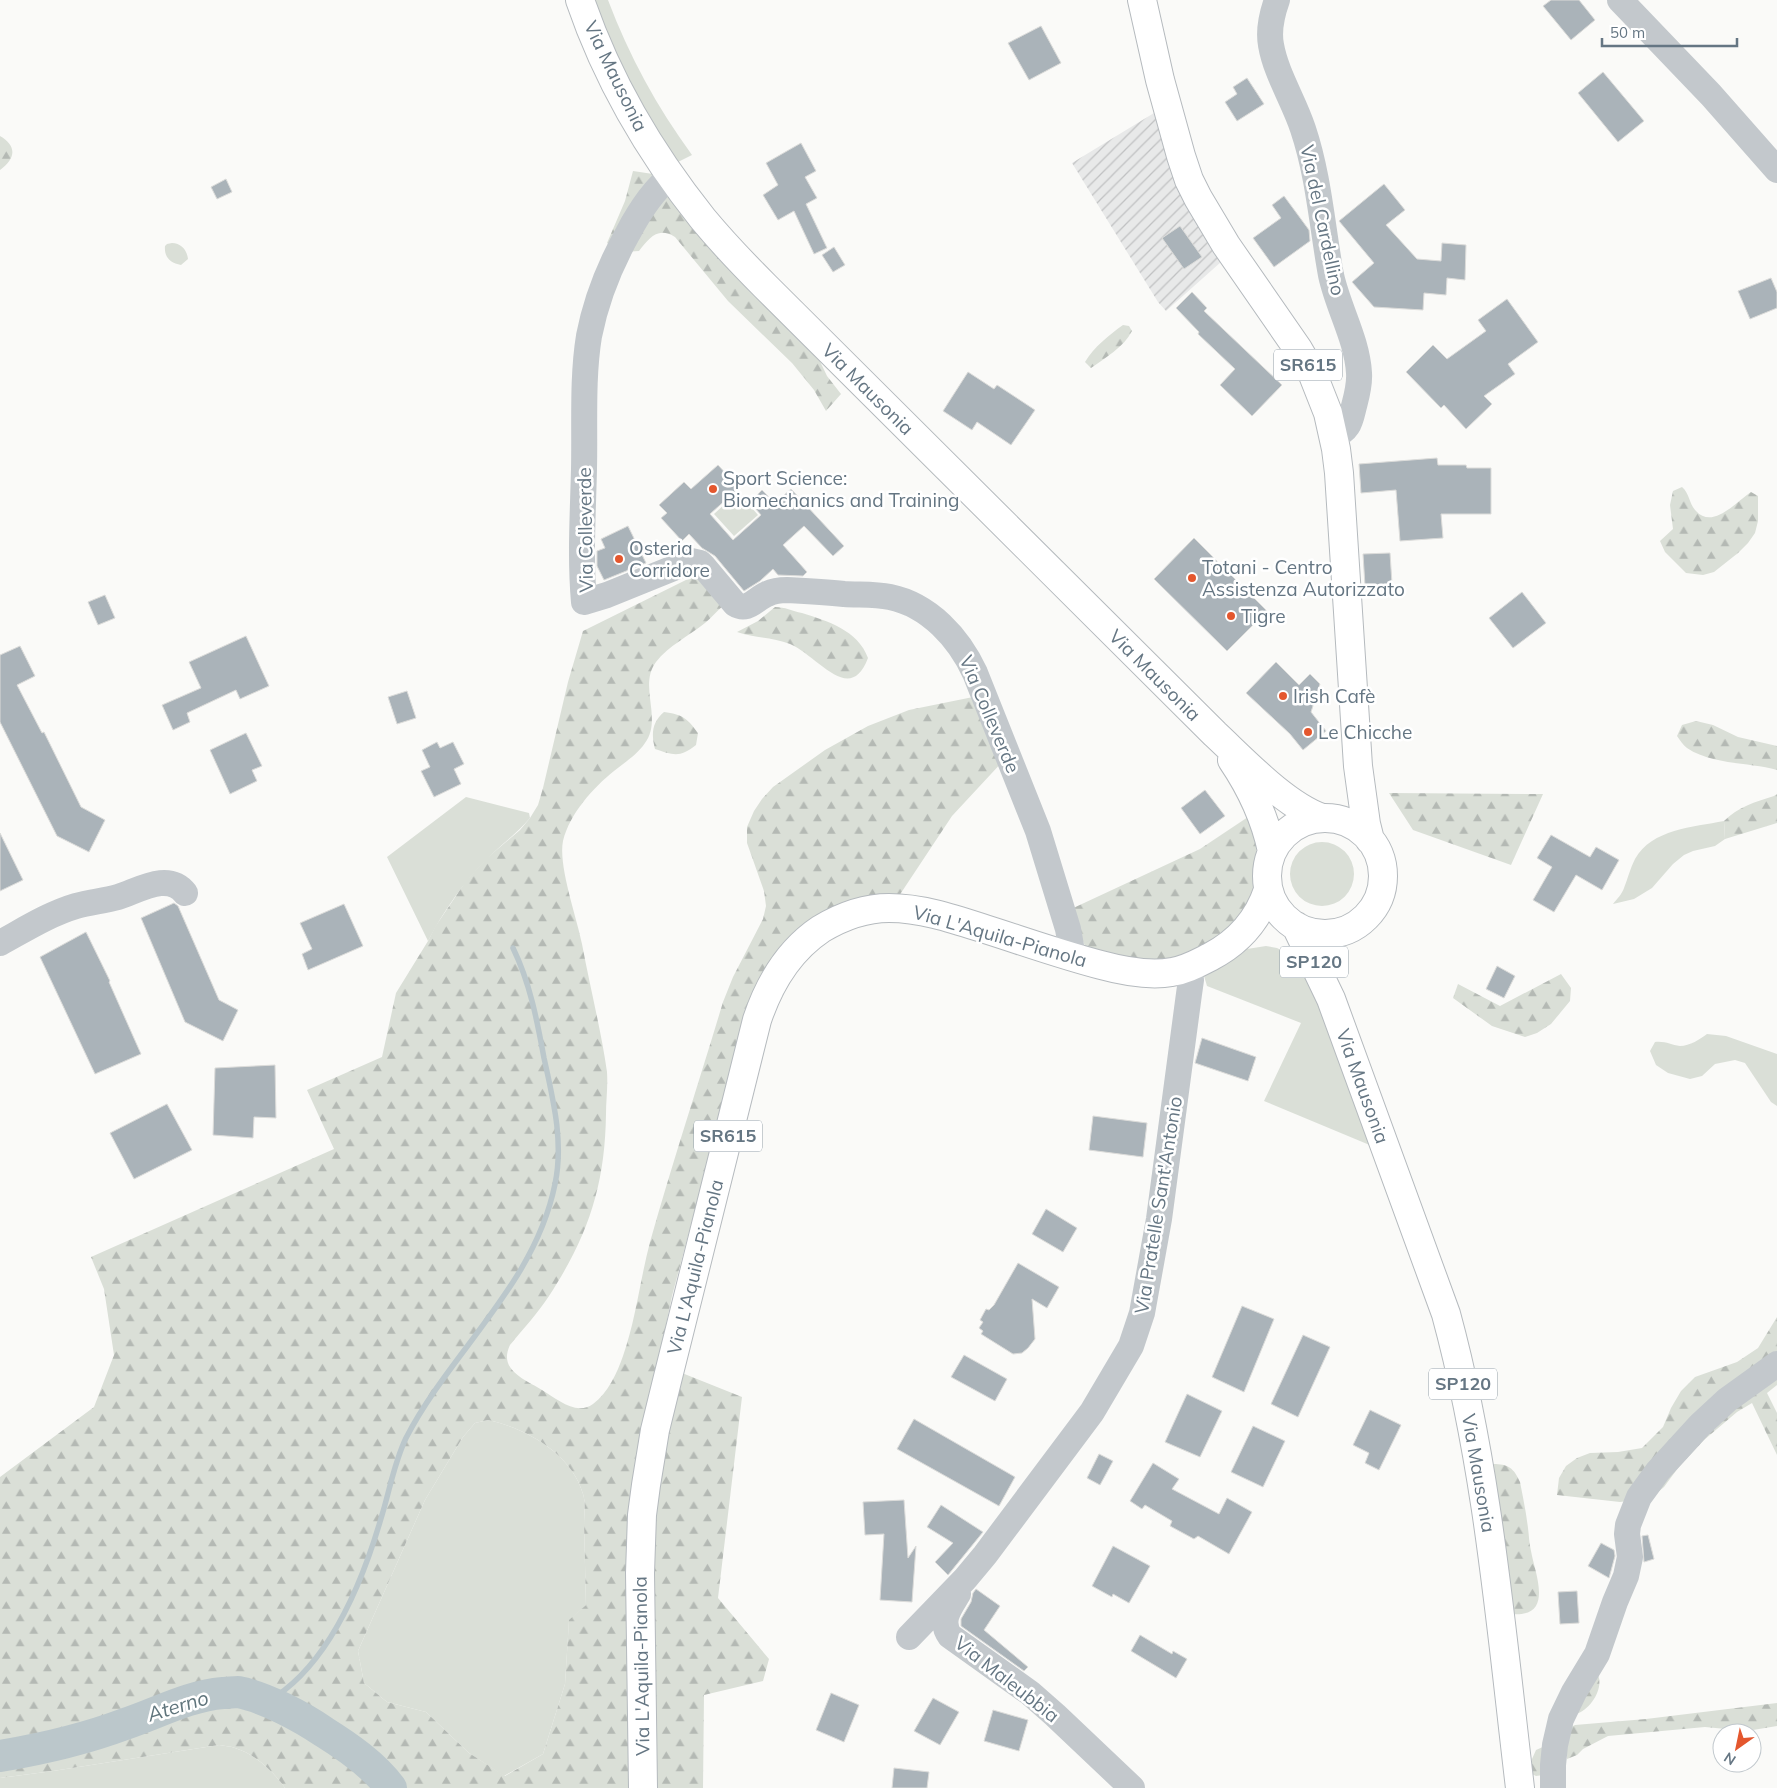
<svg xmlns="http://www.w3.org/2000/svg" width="1777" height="1788" font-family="Mulish,sans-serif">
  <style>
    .industrial { fill: url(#industrial-furrows) }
    .green { fill: #dadfd7 }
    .forest { fill: url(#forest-firs); fill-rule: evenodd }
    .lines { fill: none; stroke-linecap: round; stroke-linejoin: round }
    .stream { stroke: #bbc7cb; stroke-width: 5.5 }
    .river { stroke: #bbc7cb; stroke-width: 32 }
    .building { fill: #aab3b9; stroke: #dcdcda }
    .major-casing { stroke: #b5babe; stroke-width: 30 }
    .minor { stroke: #c3c8cc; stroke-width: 26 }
    .major { stroke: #fff; stroke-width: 28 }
    .poi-dot { fill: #e4572e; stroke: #fff; stroke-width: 2 }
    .labels { text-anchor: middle; stroke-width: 5; stroke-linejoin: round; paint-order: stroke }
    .shield { fill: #fff; stroke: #939fa8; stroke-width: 1 }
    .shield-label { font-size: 18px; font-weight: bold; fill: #657683 }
    .street-label { font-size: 19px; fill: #657683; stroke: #fff }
    .poi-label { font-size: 19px; fill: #657683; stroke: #fff; text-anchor: start }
    .water-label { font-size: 20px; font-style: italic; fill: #60757c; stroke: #fff }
  </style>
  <defs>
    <pattern id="industrial-furrows" width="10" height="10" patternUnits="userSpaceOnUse" patternTransform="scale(1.25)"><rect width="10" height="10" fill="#e8e9e9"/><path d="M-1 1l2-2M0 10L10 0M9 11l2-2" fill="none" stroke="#c0c1c2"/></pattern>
    <pattern id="forest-firs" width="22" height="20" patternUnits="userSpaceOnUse" patternTransform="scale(1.25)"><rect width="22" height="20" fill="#dadfd7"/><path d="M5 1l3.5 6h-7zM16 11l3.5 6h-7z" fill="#b4b9b4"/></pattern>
  </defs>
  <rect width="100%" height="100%" fill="#fafaf8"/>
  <path class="industrial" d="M1154,113L1172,162L1213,249L1221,262L1166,311L1158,302L1072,163Z"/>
  <path class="green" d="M592,0H608C629,56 657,107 692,155L672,165L626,83Z
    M172,243C181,243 187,250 188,259L181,265C170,263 164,257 165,246L167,244Z
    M738,492L758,515L734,536L714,514Z
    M466,797L529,813L530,818C517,834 500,845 486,860C463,883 443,912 428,941L387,857Z
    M1724,821L1725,839L1715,846L1693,851L1684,855L1673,864L1652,888L1634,899L1613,904C1617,899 1622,894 1624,888C1628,878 1630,869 1635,859C1652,829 1693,827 1724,821Z
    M1290 874a32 32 0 1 1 64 0a32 32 0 1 1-64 0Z
    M1266,946L1277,948L1285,952L1301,966L1320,1007L1372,1146L1264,1101L1301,1023L1207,986L1204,976L1247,949Z
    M1707,1034L1726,1036L1777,1054V1106L1771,1102L1745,1063L1735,1060L1715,1064L1702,1076L1690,1079L1668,1073L1656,1065L1650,1051L1655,1042C1666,1041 1671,1045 1680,1046C1690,1046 1700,1039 1707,1034Z
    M488,1420C526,1428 572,1454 583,1494C586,1503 584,1515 584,1525C585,1552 585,1578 586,1605L569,1621L565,1684L543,1754L504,1776L469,1753L426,1712L387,1702L364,1683L358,1651L425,1500L463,1437L475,1423Z
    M219,1745C224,1746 230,1746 235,1748C255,1754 274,1772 285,1788H0V1778L53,1771Z"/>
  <path class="forest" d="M0,136C17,146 16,158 0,170Z
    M633,171L653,174L680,212L816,353L827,376L841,394L826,411L814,390L792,363L728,301L675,237C658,226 649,238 639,251L624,252L607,243L625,201Z
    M1123,325L1129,326L1132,331C1124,347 1105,358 1091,368L1085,362C1094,347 1109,335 1123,325Z
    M1682,487C1690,494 1689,504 1696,511C1713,530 1737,501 1751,492L1758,496V521L1755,533L1748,543L1738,553L1714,572L1703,575L1686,573L1665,552L1660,541L1673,529L1670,505L1673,491Z
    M698,574L723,606C717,611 711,618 705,623C689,636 668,646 656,662C638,686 663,718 645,743C637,755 625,762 614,771C593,788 570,813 563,841C558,866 577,918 582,944C590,987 601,1030 607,1072C608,1086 606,1101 606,1114C605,1186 588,1236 549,1296C538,1313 523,1329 510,1345C498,1370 524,1379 542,1390C557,1399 576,1416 593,1404C608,1393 617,1373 623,1356C636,1319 640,1280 650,1242C673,1161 699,1082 723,1002L733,977L763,919L766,906L764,891L747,843V827L754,811L762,799L773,787L825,750L868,726L909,710L978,696L1004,760L952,816L897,899L859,902L744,1025L672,1296L642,1441L630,1788H285C274,1772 255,1754 235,1748C230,1746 224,1746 219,1745L53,1771L0,1778V1477L94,1407L114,1355L104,1289L91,1257L334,1149L307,1090L382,1057L396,993L428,941L435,927L466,881L487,858L520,830L530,818L538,805L543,788L568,682L583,631ZM488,1420C526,1428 572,1454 583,1494C586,1503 584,1515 584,1525C585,1551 585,1578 586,1605L569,1620L565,1684L543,1754L505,1776L469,1753L426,1712L387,1702L364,1683L358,1651L425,1500L463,1437L475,1423Z
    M775,607C785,607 792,611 802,613C827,621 858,630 868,658C850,706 818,656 790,644C773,637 754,638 737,632L758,621Z
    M664,712C682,714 688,719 698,733L696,745C680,758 673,755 655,749C651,734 652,722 664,712Z
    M1696,721L1713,725L1738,737L1777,746V770C1749,762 1712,765 1687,748C1683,745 1680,740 1677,736L1682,725Z
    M1389,793L1543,794L1511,865L1413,830Z
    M1777,794V823L1725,839L1724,821C1738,807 1755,802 1774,796Z
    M1251,815L1257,847L1254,867L1255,894L1225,939L1162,965L1086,948L1069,910L1200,849Z
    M1561,974L1571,988L1570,1001L1551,1024L1537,1033L1525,1037L1492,1026L1453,998L1458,984L1500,1006Z
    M1777,1317V1385L1767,1393L1777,1413V1455L1752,1403L1737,1412L1704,1440L1678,1468L1664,1487L1651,1498L1620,1502L1557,1495L1559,1478L1566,1466L1577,1458L1590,1453L1618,1452L1642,1448L1663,1427L1671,1408L1681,1391L1695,1377L1737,1362L1758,1348Z
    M682,1373L742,1397L718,1598L769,1659L763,1681L704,1695L703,1788H653V1556C655,1531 656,1504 660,1479C665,1443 674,1408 682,1373Z
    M1493,1464C1508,1464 1514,1468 1520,1482C1523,1497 1526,1512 1528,1528C1529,1535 1529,1543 1531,1551C1535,1574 1555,1618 1511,1614L1506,1551Z
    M1598,1675C1604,1689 1590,1710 1576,1714Z
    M1777,1703V1726L1747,1731L1705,1727L1608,1736L1583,1749L1577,1755L1567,1759V1729L1575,1725L1646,1719Z
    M1545,1746L1543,1775L1536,1776L1532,1774V1759L1536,1750Z"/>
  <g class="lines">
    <path class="stream" d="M267,1702C330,1666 363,1581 382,1515C390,1489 394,1463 406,1438C451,1351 535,1284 555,1184C564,1142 553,1099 544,1058C537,1020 530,983 513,948"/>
    <path class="river" d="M0,1756C42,1749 85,1739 125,1724C158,1713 188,1696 223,1693C228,1693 233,1692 238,1692C265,1697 302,1717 324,1732C348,1747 374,1765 391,1788"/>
  </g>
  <path class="building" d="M1551,0H1579L1595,20L1571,40L1543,6Z
    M1041,26L1061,63L1029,80L1008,43Z
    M1603,72L1644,121L1618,142L1578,93Z
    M1247,78L1264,104L1237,121L1225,102L1237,94L1233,87Z
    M801,143L816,171L805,177L817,198L806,204L827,248L814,254L794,211L778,220L763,195L778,185L766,163Z
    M226,179L232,192L217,199L211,187Z
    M1384,184L1405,210L1386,225L1417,259L1441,261L1442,243L1466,245L1465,280L1447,278L1446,295L1424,293L1423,310L1374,307L1352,282L1374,263L1339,221Z
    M1284,196L1309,230L1310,241L1274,267L1253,238L1281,218L1272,205Z
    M1180,226L1202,257L1184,269L1162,238Z
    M834,247L845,265L833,272L822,255Z
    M1771,278L1777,292V308L1750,319L1738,291Z
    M1192,292L1207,308L1204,311L1282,385L1252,416L1220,385L1235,369L1198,334L1199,332L1176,308Z
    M1507,299L1538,342L1508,364L1515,374L1484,396L1492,404L1466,429L1444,405L1441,408L1406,372L1433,345L1447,359L1486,331L1478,320Z
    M968,372L994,389L997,385L1035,410L1011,445L977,422L972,430L943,411Z
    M1437,458L1438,465H1466L1467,468H1491V514H1441L1443,538L1400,541L1396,490L1361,493L1359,464Z
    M718,465L739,488L710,514L733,540L761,515L750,502L762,490L775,503L791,489L844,546L833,556L804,526L783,545L807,572L803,576L778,575L773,569L760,581L744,591L715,556L702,548L689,534L682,541L661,518L667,513L659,505L684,482L691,489Z
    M628,526L646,563L604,580L597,566V551L605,548L601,539Z
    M1194,538L1267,611L1227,651L1154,579Z
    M1390,553L1392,584L1365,586L1363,554Z
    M1522,592L1546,623L1513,648L1489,618Z
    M105,595L115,618L98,625L88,602Z
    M246,636L269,686L240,699L236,690L187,713L190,722L173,730L162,705L201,688L189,662Z
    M20,646L35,676L17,685L42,733L44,732L81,807L105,820L89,852L57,836L0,722V655Z
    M1276,662L1299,685L1310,674L1320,684L1311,712L1326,731L1303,750L1290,734L1246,693Z
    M407,691L416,718L397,724L388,697Z
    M246,733L262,766L252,770L257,781L230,794L210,750Z
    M437,742L440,748L453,742L464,764L454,769L461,784L434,797L421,771L430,767L422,750Z
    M1205,790L1225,816L1200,834L1181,808Z
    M0,833L23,880L0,891Z
    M1551,835L1590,857L1596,847L1619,860L1602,890L1576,875L1554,912L1533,900L1552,867L1537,858Z
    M174,903L178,906L219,1000L238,1010L223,1041L185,1022L141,918Z
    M344,904L363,946L308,970L302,954L312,949L300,923Z
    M86,932L110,981L109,982L141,1054L95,1074L40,957Z
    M1497,966L1515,976L1504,998L1486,989Z
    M1202,1038L1256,1057L1248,1081L1195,1063Z
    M275,1065L276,1118L254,1117L253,1138L213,1135L215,1068Z
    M167,1104L192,1150L134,1179L110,1133Z
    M1093,1116L1147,1123L1143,1157L1089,1150Z
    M1046,1209L1077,1228L1063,1252L1032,1234Z
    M1018,1263L1059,1287L1047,1308L1032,1299L1035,1339L1028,1348L1022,1353L1013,1354L981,1334L983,1331L979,1328L983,1322L980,1320L986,1309L989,1310L994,1305Z
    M1242,1306L1274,1319L1244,1392L1212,1377Z
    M1303,1335L1330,1347L1298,1417L1271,1404Z
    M964,1355L1007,1379L995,1401L951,1377Z
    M1187,1394L1222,1411L1200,1457L1165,1442Z
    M1370,1410L1401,1425L1379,1470L1365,1463L1369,1453L1353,1445Z
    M914,1419L1015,1477L999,1506L897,1449Z
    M1253,1426L1285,1441L1263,1487L1231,1472Z
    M1099,1454L1113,1461L1100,1485L1087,1478Z
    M1153,1463L1179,1479L1172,1489L1219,1514L1227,1498L1252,1512L1229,1554L1198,1536L1194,1539L1170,1526L1172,1521L1145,1505L1142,1509L1130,1501Z
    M904,1500L908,1558L916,1546L912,1602L880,1600L884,1534L865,1535L863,1502Z
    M941,1505L983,1532L948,1575L935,1562L953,1543L927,1527Z
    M1648,1535L1654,1559L1644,1562L1642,1536Z
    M1601,1543L1614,1550L1615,1556L1609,1578L1588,1566Z
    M1113,1546L1150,1566L1129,1603L1113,1594L1112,1597L1092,1586Z
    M976,1589L1000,1606L984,1630L1028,1667L1024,1671L961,1626V1619L971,1602L973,1593Z
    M1577,1591L1579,1623L1560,1624L1558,1592Z
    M1140,1635L1172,1654L1173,1651L1187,1659L1176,1678L1131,1651Z
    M831,1693L859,1705L844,1742L816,1730Z
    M933,1698L959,1712L940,1745L914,1731Z
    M993,1710L1028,1720L1019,1751L984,1741Z
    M894,1768L929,1772L927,1788H892Z"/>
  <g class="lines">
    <g class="major-casing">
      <path id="major" d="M580,0C607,79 651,154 703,219C723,243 744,265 766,287L1215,734C1244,761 1285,805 1322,818
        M1142,0L1160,80L1181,156L1189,180L1198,198L1226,245L1298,349L1313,375L1328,413L1336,449L1339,473L1358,766L1366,824L1370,840
        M1232,760C1251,788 1265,818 1272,851
        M1267 876a58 58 0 1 1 116 0a58 58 0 1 1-116 0Z
        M1296,926L1331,999L1446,1314C1488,1468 1501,1629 1520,1788
        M643,1788L640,1573L642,1515L646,1485L655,1430L667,1381L757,1020C769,984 788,951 821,929C841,917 865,908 889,908C922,908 954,919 985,929C1023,941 1062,955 1101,965C1123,971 1149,976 1172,972C1186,970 1198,963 1210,957C1239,942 1258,920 1268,890"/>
    </g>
    <path class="minor" d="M1277,0C1272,14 1268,29 1271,45C1276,74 1294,101 1303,129C1319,177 1322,226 1331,275C1338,308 1357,339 1359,373C1360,386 1356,398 1353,410C1350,423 1347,432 1334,435
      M1620,0L1711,95L1777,170
      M671,176C652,191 639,212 628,233C610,265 596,300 589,336C582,379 585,425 584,469C583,513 580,557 584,602L607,595L691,561L700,563L704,567L735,604C748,612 755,599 767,594C773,591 780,590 787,590C806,591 825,592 844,594C859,595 875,594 890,597C929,605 959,638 975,673L1038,831L1068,929L1073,957
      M0,943C24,930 49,914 76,906C90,902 104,901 118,897C138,891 168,871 185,893
      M958,1594C950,1607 939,1621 950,1636L1030,1693L1055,1715L1132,1788
      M909,1637L965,1579L985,1555L1092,1412L1131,1346L1142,1313L1159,1219L1189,994L1191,980L1188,968
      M1553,1788V1765L1555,1745L1561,1719L1574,1692L1597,1654L1615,1602L1626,1576L1630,1557L1627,1534L1628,1525L1639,1497L1658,1471L1700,1425L1727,1400L1777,1364"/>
    <use href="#major" class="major"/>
  </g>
  <g class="poi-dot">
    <circle cx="713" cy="489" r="5"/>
    <circle cx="619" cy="559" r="5"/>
    <circle cx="1192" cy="578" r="5"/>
    <circle cx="1231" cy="616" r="5"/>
    <circle cx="1283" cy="696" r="5"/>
    <circle cx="1308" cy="732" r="5"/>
  </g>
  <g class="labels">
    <g class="shield">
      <rect x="1274" y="349.5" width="68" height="31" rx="4"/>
      <rect x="1280" y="946.5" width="68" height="31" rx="4"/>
      <rect x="694" y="1120.5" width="68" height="31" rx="4"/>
      <rect x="1429" y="1368.5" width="68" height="31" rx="4"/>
    </g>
    <g class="shield-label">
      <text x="1308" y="371">SR615</text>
      <text x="1314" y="968">SP120</text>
      <text x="728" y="1142">SR615</text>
      <text x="1463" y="1390">SP120</text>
    </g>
    <g class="street-label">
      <text transform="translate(616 76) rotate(64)" y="7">Via Mausonia</text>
      <text transform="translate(1323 220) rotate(78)" y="7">Via del Cardellino</text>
      <text transform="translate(868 389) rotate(45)" y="7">Via Mausonia</text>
      <text transform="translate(585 530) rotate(-91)" y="7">Via Colleverde</text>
      <text transform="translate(1155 675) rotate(45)" y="7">Via Mausonia</text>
      <text transform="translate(990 714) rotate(67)" y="7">Via Colleverde</text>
      <text transform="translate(1000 936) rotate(16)" y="7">Via L'Aquila-Pianola</text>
      <text transform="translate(1363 1086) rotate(70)" y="7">Via Mausonia</text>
      <text transform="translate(1158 1205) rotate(-81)" y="7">Via Pratelle Sant'Antonio</text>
      <text transform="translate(695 1267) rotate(-76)" y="7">Via L'Aquila-Pianola</text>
      <text transform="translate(1479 1473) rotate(80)" y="7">Via Mausonia</text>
      <text transform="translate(641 1666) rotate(-91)" y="7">Via L'Aquila-Pianola</text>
      <text transform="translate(1007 1679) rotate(38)" y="7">Via Maleubbia</text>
    </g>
    <g class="poi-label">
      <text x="723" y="485">Sport Science:<tspan x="723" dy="22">Biomechanics and Training</tspan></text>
      <text x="629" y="555">Osteria<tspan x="629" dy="22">Corridore</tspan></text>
      <text x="1202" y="574">Totani - Centro<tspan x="1202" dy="22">Assistenza Autorizzato</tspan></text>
      <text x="1241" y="623">Tigre</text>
      <text x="1293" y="703">Irish Cafè</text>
      <text x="1318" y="739">Le Chicche</text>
    </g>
    <g class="water-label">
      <text transform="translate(178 1706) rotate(-17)" y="7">Aterno</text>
    </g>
  </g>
  <g transform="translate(1737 1748) rotate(213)"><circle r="24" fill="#ffffff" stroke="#c1c8cd"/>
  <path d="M0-4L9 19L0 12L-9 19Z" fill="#e4572e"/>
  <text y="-8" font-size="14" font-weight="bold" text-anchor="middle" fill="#657683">N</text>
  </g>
  <path d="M1602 38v8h135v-8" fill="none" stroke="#657683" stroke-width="2.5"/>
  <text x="1610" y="38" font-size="15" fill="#657683" stroke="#ffffff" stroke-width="4" paint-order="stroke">50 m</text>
</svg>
